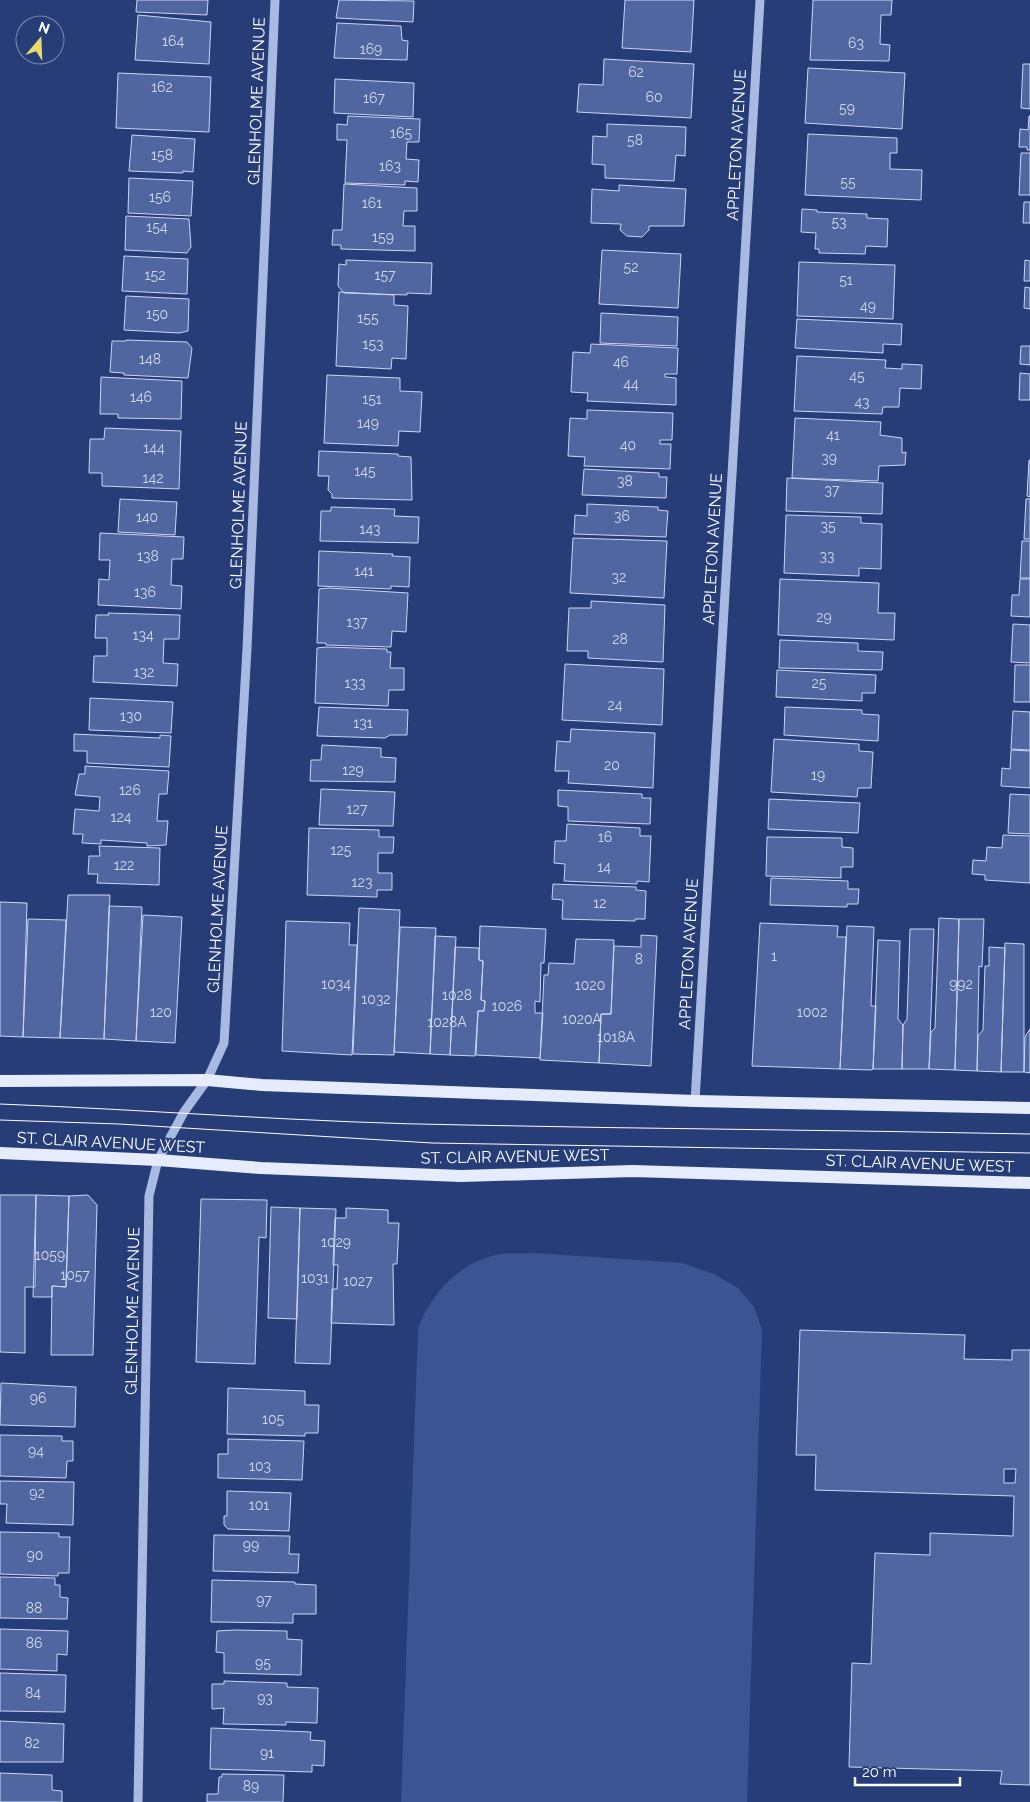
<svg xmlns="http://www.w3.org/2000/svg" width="1030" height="1802" font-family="Raleway,sans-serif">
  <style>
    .green { fill: #3a5494 }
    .building { fill: #4f66a1; stroke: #cad6f2; fill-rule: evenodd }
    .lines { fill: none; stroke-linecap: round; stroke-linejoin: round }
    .minor { stroke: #a8b9e2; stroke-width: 9 }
    .major { stroke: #e7ecfc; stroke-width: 12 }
    .tram { stroke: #fff; stroke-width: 1 }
    .labels { text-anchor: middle; stroke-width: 4; stroke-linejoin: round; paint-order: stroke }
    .number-label { font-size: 14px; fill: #d3d9e8 }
    .street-label { font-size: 16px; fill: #fff; stroke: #263d77 }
  </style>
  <rect width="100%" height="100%" fill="#263d77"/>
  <path class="green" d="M535,1253L682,1263L714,1274L738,1288L754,1307L762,1330L747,1802H401L418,1328C431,1294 459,1263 496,1255C509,1252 523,1254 535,1253Z"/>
  <path class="building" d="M137,0H208L207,15L136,12Z
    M339,0L414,1L413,22L336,18Z
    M625,0H694L691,52L622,48Z
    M813,0H892L891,15H881L880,44L890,45L889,61L810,60Z
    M138,15L211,22L209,64L135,60Z
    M337,23L401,26L402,40L408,41L407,60L334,58Z
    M604,59L694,64L691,118L577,112L579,84L603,85Z
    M1023,64H1030V109L1021,108Z
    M808,68L905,73L902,129L805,123Z
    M118,73L211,77L209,132L116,128Z
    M335,79L414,83L413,117L334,113Z
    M348,116L420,119L419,142H407L406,159L419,160L418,182L405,181V185L345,183L347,140H337V124L347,125Z
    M1029,116H1030V150H1027V147H1019L1020,129L1028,130Z
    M607,124L686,127L685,156L676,155L674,181L605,178V165L592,164L593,136L607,137Z
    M808,134L897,138V153H890V169L922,170L921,200L805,195Z
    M132,135L195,139L193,172L183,171V173L129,171Z
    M1021,153H1030V195H1019Z
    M129,178L193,181L191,216L128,213Z
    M344,184L417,188V211H404L403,226H415V251L341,249V245H332L333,230H342Z
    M619,185L686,189L684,226H649V230L642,237L627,236L620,230L621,224L591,223L592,189L619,191Z
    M1024,202H1030V223H1023Z
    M802,209L817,210V212L867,214V218L888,219L887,247L866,246L865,254L819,253V249H815L816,233L801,232Z
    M126,216L189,219L191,247L187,253L125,250Z
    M602,250L681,254L678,308L599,304Z
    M124,256L188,259L187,294L122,291Z
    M346,260L432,263L431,294L407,293V295L344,293L338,286L339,264L346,265Z
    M1025,260L1030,261V281H1024Z
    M799,262L895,265L893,319L797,316Z
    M1025,287L1030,288V309L1024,308Z
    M339,292L394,295V305L408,306L406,359L392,358L391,369L336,366Z
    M126,296L189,299L188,331L179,333L124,330Z
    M601,313L678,317L677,346L600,343Z
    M797,319L902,324L901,345L883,344V353L795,348Z
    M126,340L187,342L192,348L188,378L124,375V373L110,372L112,341H126Z
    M591,344L678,348L677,374H665V377L676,378V405L587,401L588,393L571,392L573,352L590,353Z
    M1021,346H1030V365L1020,364Z
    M797,356L886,360L885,368L902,369V364L922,365L921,389L900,388L899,407H883L882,414L794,411Z
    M1020,373L1030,374V400H1019Z
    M327,375L400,378V391L422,392L420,432L399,431L398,446L324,443Z
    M101,377L182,381L181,419L118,418V414H100Z
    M587,410L673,413L672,440H660V444H671L670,469L584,466L585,457L568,456L570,418L587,419Z
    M795,418L881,422L880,435L902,438V453L906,452L905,465L879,466L878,481L792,478Z
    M105,428L181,431L179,489L102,486V473H89L90,439H104Z
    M319,451L398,454V456L411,457L412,500L332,498V494L328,490L329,476H318Z
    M1029,460H1030V497L1027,496Z
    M584,469L659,473V477H667L666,498L582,495Z
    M787,478L883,483L882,514L786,511Z
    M120,499L177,502L175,535L118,532Z
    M1026,499H1030V539H1024Z
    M587,504L658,507V510L668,511L666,537L574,534L575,515L587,516Z
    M331,507L395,509L394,516L419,517L418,543L320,541L321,511H331Z
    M786,515L861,517V523L882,524L881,569L859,568V576L784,573Z
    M100,533L184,537L183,559H172L171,585L182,586L181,609L98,605L99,579L109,580L110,560H99Z
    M573,538L667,541L664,598L570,593Z
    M1022,541H1030V578H1020Z
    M319,551L393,554L392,556L410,557L409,587L391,586V589L318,586Z
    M780,579L879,583L878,613H895L894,640L778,635Z
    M1020,579H1030V617L1011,616L1012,595H1019Z
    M329,588L408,593L406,632L392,631L391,647L326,645V643H317L319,589Z
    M591,601L665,605L663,662L588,658V651H567L569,608H591Z
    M108,613L180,615L179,639H164L163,663L178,664L177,686L93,682L94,656H107V638H95L96,615H109Z
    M1013,624L1030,625V663L1011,662Z
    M780,640L858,643V651L883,652L882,670L779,668Z
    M326,647L387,649V652H391L390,668H404V690H389L388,706L315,703L317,648Z
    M565,664L664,669L662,725L562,720Z
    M1015,665H1030V702H1014Z
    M777,670L876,675L875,693H862V701L776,697Z
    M90,698L173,702L171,733L89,730Z
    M319,707L408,710L407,735H390L385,738L317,736Z
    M785,707L862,710V714L879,715L878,741L784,735Z
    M1013,711L1030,712V750L1011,749Z
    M571,729L655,733L653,788L568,783L569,771H555L557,741L570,742Z
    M74,734L160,738V735L171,736L169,767L87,763V751H74Z
    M774,739L859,744V751L873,752L871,788H858L857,797L771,792Z
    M322,745L381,748V757L396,758L395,782L310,781L311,760H321Z
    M1011,750L1030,751V788L1001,786L1002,768L1010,769Z
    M85,766L169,771L167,794H159L157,821H168L166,845L147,846V843L101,840V844L82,843L83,834H73L75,809L99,811L100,797L75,795L79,774H85Z
    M321,789L395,792L393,826L319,825Z
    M558,790L642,794V798H651L650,824L568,821V807L558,806Z
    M1010,794L1030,795V834L1008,833Z
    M769,799L860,803L858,833L768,829Z
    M567,824L640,828V836H651L649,882L637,881V884L564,881L565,864L554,863L555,841H566Z
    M309,828L379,830V837H394L393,853H378V873H392V890H377V897L307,895Z
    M1003,835L1030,836V883L985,880V875L972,874L973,860L986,861L987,847L1002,848Z
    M767,837L842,838V847L853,848V867H841V878L766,876Z
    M99,846L160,848L159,885L97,883L98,874H88L89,856H100Z
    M771,878L848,881V889H859L858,904H847V907L770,905Z
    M553,884L636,887V890L646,891L645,919H635V921L562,919L563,900L552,899Z
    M68,895H110L104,1039L60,1038Z
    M0,902L27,903L23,1037L0,1036Z
    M109,906L142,907L136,1041L104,1039Z
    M359,908L400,910L394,1055L353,1054Z
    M143,915L182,917L175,1043L136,1041Z
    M939,918L959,919L955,1070L929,1069L931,1032L935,1028Z
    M28,919L66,920L60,1038L23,1037Z
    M959,919H984L982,967L979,966L977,1071L955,1070Z
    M286,921L350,923L349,945H357L352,1055L282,1051Z
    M760,923L838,926L837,937H846L840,1069L752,1066Z
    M480,926L546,929L544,963H541L540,1002L535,1001V1013H543L540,1058L476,1055L478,1011H484L485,1001L481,1000L483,961L479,960Z
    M847,926L874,927L871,1006H876L873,1069L871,1070L840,1069Z
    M400,927L436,928L430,1054L394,1052Z
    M910,929H934L929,1069H902L903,1025L907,1019Z
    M641,935L657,936L651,1066L599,1063L601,1014H611L614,946L641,947Z
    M435,936L456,937L450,1055L430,1054Z
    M576,939L614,940L611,1014H601L599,1063L540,1060L544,975H548L549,963L574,964Z
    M878,940L900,941L898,1019L903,1025L902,1069H873Z
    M1005,943L1024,944V1072H1001Z
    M455,947L479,948V960L483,961L481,1000L485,1001L484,1011H478L475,1056L450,1055Z
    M989,947L1005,948L1001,1072L977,1071L978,1036L983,1030L985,966H989Z
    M1030,1029V1073L1024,1072L1025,1037Z
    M0,1195H36L35,1287H25V1353L0,1352Z
    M36,1195L69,1196L66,1287L52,1286V1297H33Z
    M88,1195L97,1205L93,1355H51L52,1286L66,1287L69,1196Z
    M201,1199L267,1200L266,1238L259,1237L255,1364L196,1362Z
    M271,1207L300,1208L297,1319L268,1318Z
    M300,1208L336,1209L330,1364L295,1363Z
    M346,1208L388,1210V1223H399L397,1264H393L394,1325L331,1323L332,1289H337L338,1265H333L335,1218H346Z
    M800,1330L965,1335L964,1359L1012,1360V1350H1030V1785L1000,1784L1002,1771L849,1767L852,1663L871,1664L875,1553L930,1555V1533L1013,1536L1014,1496L815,1490L816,1455H796ZM1004,1469H1016L1015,1483H1004Z
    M1,1383L76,1387L75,1427L0,1425Z
    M228,1388L305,1391V1405H319L318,1433H305V1436L227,1434Z
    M0,1435L62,1436V1441H73V1461H67L66,1478L0,1476Z
    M228,1439L304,1441L302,1480L218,1478V1454H228Z
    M0,1481L74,1482L73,1525L6,1523L7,1504H0Z
    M227,1491L291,1493L289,1531L228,1529L224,1525V1516H227Z
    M0,1532L59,1533V1537H70L69,1573H58V1576L0,1574Z
    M214,1535L290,1536L289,1554H299L298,1573L213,1571Z
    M0,1577L55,1578V1585H60V1597L68,1598L67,1619L0,1618Z
    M212,1580L295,1582V1584L316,1585V1614H293V1623L211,1622Z
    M0,1629L68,1631L67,1655L57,1654V1671L0,1669Z
    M234,1630L287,1631V1639L302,1640L301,1675L224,1673V1653L216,1652L217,1631Z
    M0,1673L66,1675L65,1712L0,1711Z
    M224,1681L287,1683V1687L318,1688L317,1723L286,1722V1725L223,1724L224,1708L212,1709V1684H224Z
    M0,1721L64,1724L63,1762H0Z
    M211,1728L311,1732L310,1740L325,1741L324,1766L312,1765V1772L210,1769Z
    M0,1773L52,1775V1790L62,1791V1802H0Z
    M222,1774L284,1775L283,1802H207V1794H218L219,1777H222Z"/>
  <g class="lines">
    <path class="minor" d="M695,1101L760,0
      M138,1802L149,1196L158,1160L184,1112L207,1080L224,1043L247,649L275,0"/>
    <path class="major" d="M0,1081L207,1080L262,1085L695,1101L1030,1108
      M0,1153L158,1160L261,1168L461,1176L633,1171L1030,1183"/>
    <path class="tram" d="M0,1104C155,1110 310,1123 466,1125C654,1129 842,1130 1030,1134
      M0,1120L119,1124L432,1143L1030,1153"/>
  </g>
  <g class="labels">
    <g class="number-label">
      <text x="173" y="46">164</text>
      <text x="856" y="48">63</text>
      <text x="371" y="54">169</text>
      <text x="636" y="77">62</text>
      <text x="162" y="92">162</text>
      <text x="654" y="102">60</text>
      <text x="374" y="103">167</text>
      <text x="847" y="113">59</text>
      <text x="401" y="138">165</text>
      <text x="635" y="145">58</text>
      <text x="162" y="160">158</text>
      <text x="390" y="171">163</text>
      <text x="848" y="187">55</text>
      <text x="160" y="202">156</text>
      <text x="372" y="208">161</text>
      <text x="839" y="227">53</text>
      <text x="157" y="232">154</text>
      <text x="383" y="242">159</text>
      <text x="631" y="272">52</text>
      <text x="155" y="280">152</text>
      <text x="385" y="280">157</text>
      <text x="846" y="285">51</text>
      <text x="868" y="311">49</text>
      <text x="157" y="319">150</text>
      <text x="368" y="323">155</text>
      <text x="373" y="349">153</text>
      <text x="150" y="364">148</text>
      <text x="621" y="367">46</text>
      <text x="857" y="381">45</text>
      <text x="631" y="389">44</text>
      <text x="141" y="402">146</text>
      <text x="372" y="404">151</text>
      <text x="862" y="407">43</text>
      <text x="368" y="428">149</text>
      <text x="833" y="440">41</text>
      <text x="628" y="450">40</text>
      <text x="154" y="453">144</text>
      <text x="829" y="463">39</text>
      <text x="365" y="476">145</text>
      <text x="153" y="483">142</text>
      <text x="625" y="486">38</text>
      <text x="832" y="495">37</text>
      <text x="622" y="521">36</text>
      <text x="147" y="522">140</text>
      <text x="828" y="531">35</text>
      <text x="370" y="534">143</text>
      <text x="148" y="561">138</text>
      <text x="827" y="561">33</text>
      <text x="364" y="576">141</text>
      <text x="619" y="582">32</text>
      <text x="145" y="597">136</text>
      <text x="824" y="622">29</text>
      <text x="357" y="627">137</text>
      <text x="143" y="640">134</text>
      <text x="620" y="644">28</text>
      <text x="144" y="677">132</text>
      <text x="355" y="688">133</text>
      <text x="819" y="688">25</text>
      <text x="615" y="710">24</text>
      <text x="131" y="721">130</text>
      <text x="363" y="728">131</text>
      <text x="612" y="770">20</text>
      <text x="353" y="775">129</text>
      <text x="818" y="780">19</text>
      <text x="130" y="795">126</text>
      <text x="357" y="814">127</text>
      <text x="121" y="822">124</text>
      <text x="605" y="842">16</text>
      <text x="341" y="855">125</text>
      <text x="124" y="870">122</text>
      <text x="604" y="872">14</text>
      <text x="362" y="887">123</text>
      <text x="600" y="908">12</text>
      <text x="774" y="961">1</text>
      <text x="639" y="964">8</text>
      <text x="336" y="989">1034</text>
      <text x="961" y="989">992</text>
      <text x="590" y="990">1020</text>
      <text x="457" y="1000">1028</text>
      <text x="376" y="1004">1032</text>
      <text x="507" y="1011">1026</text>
      <text x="161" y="1017">120</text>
      <text x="812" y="1017">1002</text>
      <text x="582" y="1024">1020A</text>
      <text x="447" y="1027">1028A</text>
      <text x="616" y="1042">1018A</text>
      <text x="336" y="1247">1029</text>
      <text x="50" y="1260">1059</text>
      <text x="75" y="1280">1057</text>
      <text x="315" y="1283">1031</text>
      <text x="358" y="1286">1027</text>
      <text x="38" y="1403">96</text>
      <text x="273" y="1424">105</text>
      <text x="36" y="1456">94</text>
      <text x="260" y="1471">103</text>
      <text x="37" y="1498">92</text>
      <text x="259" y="1510">101</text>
      <text x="251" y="1550">99</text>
      <text x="35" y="1560">90</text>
      <text x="264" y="1605">97</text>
      <text x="34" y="1613">88</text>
      <text x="34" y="1648">86</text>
      <text x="263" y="1668">95</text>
      <text x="33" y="1698">84</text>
      <text x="265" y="1703">93</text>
      <text x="32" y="1748">82</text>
      <text x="267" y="1758">91</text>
      <text x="251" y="1791">89</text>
    </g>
    <g class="street-label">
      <text transform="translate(256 101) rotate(-88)" y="6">GLENHOLME AVENUE</text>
      <text transform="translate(736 145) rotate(-87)" y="6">APPLETON AVENUE</text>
      <text transform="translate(238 505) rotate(-88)" y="6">GLENHOLME AVENUE</text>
      <text transform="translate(712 549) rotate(-87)" y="6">APPLETON AVENUE</text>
      <text transform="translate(217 909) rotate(-87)" y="6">GLENHOLME AVENUE</text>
      <text transform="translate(688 954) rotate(-87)" y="6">APPLETON AVENUE</text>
      <text transform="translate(111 1142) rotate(3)" y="6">ST. CLAIR AVENUE WEST</text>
      <text transform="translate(515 1156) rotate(-1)" y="6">ST. CLAIR AVENUE WEST</text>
      <text transform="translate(920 1163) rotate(2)" y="6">ST. CLAIR AVENUE WEST</text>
      <text transform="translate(132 1311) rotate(-89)" y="6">GLENHOLME AVENUE</text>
    </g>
  </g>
  <g transform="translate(40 40) rotate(19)"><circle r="24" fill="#263d77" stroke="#7d8bad"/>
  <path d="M0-4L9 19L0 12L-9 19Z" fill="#eada6e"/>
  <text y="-8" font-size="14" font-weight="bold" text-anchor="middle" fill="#ffffff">N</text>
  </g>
  <path d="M855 1777v8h105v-8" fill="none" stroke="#ffffff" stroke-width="2.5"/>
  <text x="862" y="1777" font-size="15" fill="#ffffff" stroke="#263d77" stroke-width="4" paint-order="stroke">20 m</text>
</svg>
